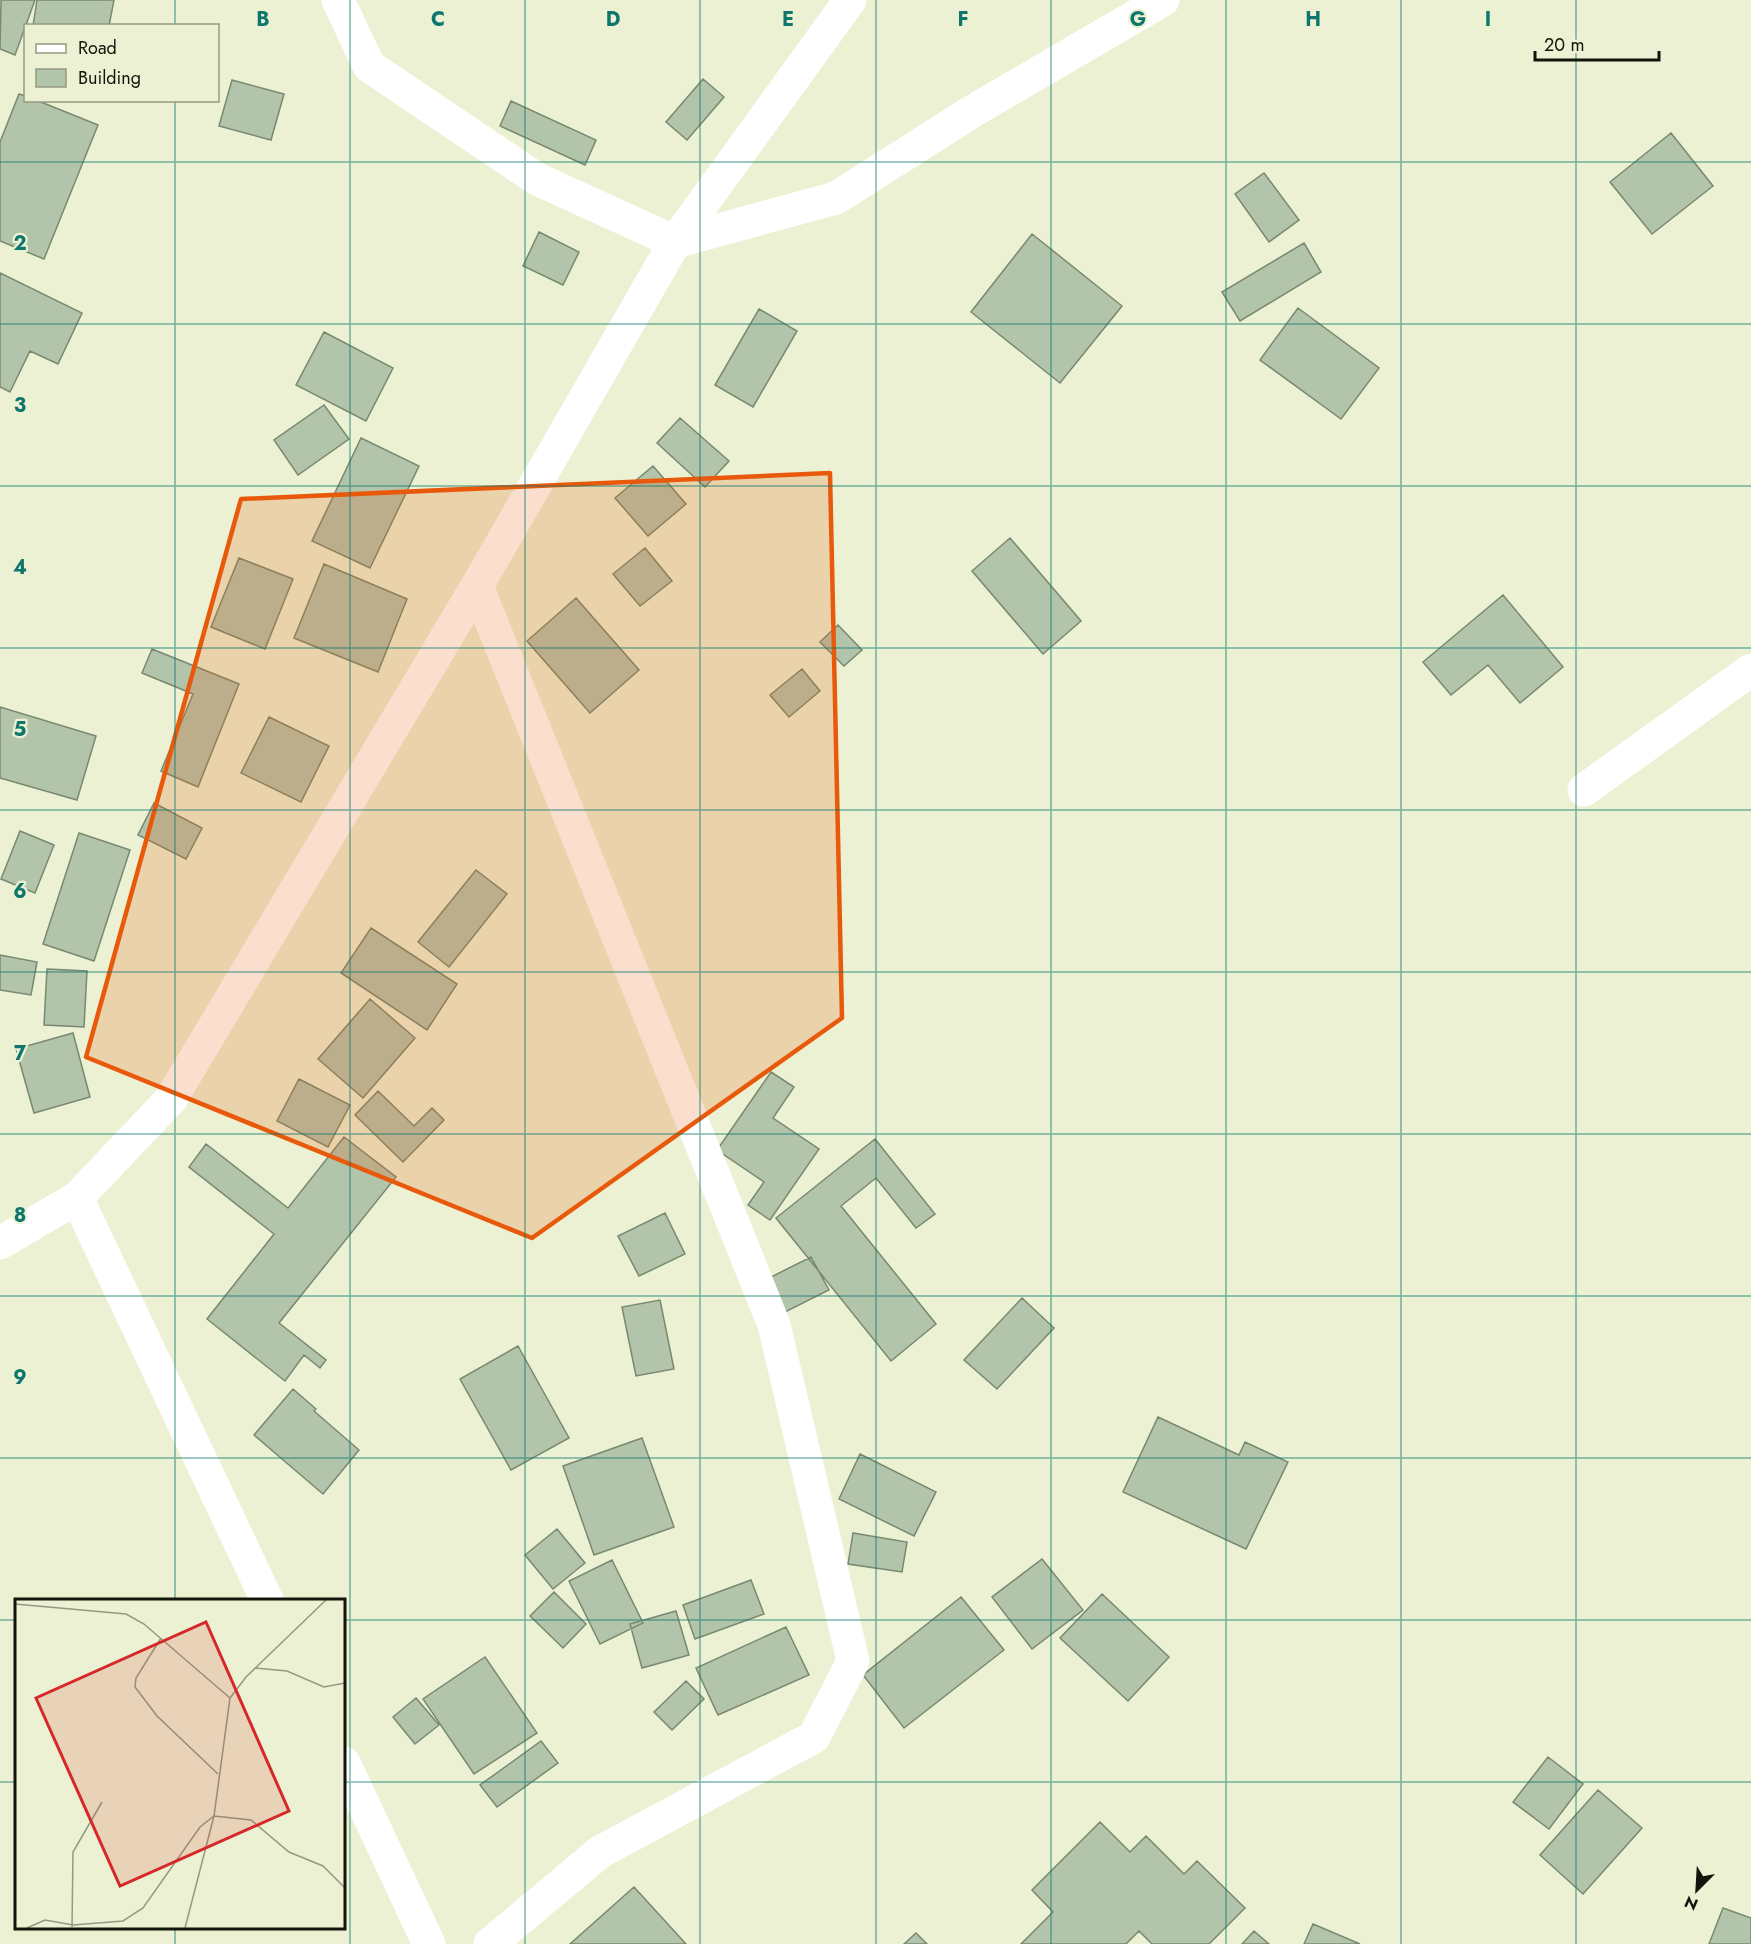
<svg xmlns="http://www.w3.org/2000/svg" width="1751" height="1944" font-family="Jost,sans-serif">
  <style>
    .building { fill: #b2c4aa; stroke: #788970; stroke-width: 1.5 }
    .lines { fill: none; stroke-linecap: round; stroke-linejoin: round }
    .minor { stroke: #fff; stroke-width: 33 }
    .tertiary { stroke: #fff; stroke-width: 33 }
    .marked { fill: #e8590c; fill-opacity: 0.2; stroke: #e8590c; stroke-width: 4.5; stroke-linejoin: round }
    .grid { fill: none; stroke: #0f766e; stroke-width: 1.5; stroke-opacity: 0.55 }
    .inset-road { fill: none; stroke: #959982; stroke-width: 1.5 }
    .view { fill: #d62828; fill-opacity: 0.15; stroke: #d62828; stroke-width: 3 }
    .inset-edge { fill: none; stroke: #13140a; stroke-width: 3 }
    .grid-label { font-size: 20px; text-anchor: middle; font-weight: bold; fill: #0f766e; stroke: #ebf1d2; stroke-width: 4.5; stroke-linejoin: round; paint-order: stroke }
  </style>
  <rect width="100%" height="100%" fill="#ebf1d2"/>
  <path class="building" d="M1,0H35L15,55L0,49Z
    M37,0H114L109,26H33Z
    M703,79L724,97L687,140L666,122Z
    M232,80L284,94L271,140L219,126Z
    M19,94L26,96V100H36L98,125L44,259L0,241V142Z
    M511,101L596,140L585,165L500,126Z
    M1671,133L1713,186L1652,234L1610,182Z
    M1264,173L1299,220L1269,242L1235,194Z
    M539,232L579,252L563,285L523,266Z
    M1032,234L1122,306L1060,383L971,312Z
    M1304,243L1321,272L1240,321L1222,292Z
    M0,273L82,313L58,364L30,351L10,392L0,387Z
    M1298,308L1379,368L1341,419L1260,360Z
    M759,309L797,331L753,407L715,385Z
    M324,332L393,368L366,421L296,385Z
    M324,405L349,439L298,475L274,440Z
    M680,418L729,461L705,487L657,443Z
    M361,438L419,466L370,568L312,541Z
    M653,466L686,504L648,536L615,498Z
    M1010,538L1081,621L1043,654L972,571Z
    M645,548L672,581L640,606L613,574Z
    M239,558L293,579L265,649L211,627Z
    M324,564L407,599L378,672L294,638Z
    M1503,595L1563,667L1520,703L1488,665L1451,695L1423,662Z
    M576,598L639,670L590,713L527,641Z
    M838,625L862,650L844,666L820,642Z
    M152,649L239,684L198,787L161,771L193,694L142,673Z
    M802,669L820,691L789,717L770,695Z
    M0,707L96,736L77,800L0,778Z
    M269,717L329,746L301,802L241,773Z
    M154,803L202,828L186,859L138,835Z
    M20,831L54,845L35,893L1,879Z
    M79,833L130,850L94,961L43,944Z
    M476,870L507,894L449,967L418,942Z
    M371,928L457,984L427,1030L341,973Z
    M0,955L37,962L31,995L0,990Z
    M47,969L87,971L84,1027L44,1025Z
    M370,999L415,1038L363,1098L318,1059Z
    M73,1033L90,1097L34,1113L16,1049Z
    M771,1072L794,1087L773,1118L819,1149L770,1220L748,1205L764,1182L717,1150Z
    M299,1079L350,1105L328,1147L277,1121Z
    M378,1091L414,1126L432,1108L444,1120L403,1162L355,1115Z
    M344,1137L396,1177L279,1323L326,1360L320,1368L304,1355L285,1381L207,1319L274,1234L189,1167L206,1144L288,1208Z
    M875,1139L935,1214L916,1228L876,1178L841,1206L936,1324L891,1361L776,1218Z
    M665,1213L685,1254L639,1276L618,1236Z
    M811,1257L829,1290L781,1314L765,1280Z
    M1022,1298L1054,1328L997,1389L964,1360Z
    M660,1300L674,1369L636,1376L622,1307Z
    M518,1346L569,1438L511,1470L460,1379Z
    M293,1389L316,1409L314,1411L359,1450L323,1494L254,1435Z
    M1158,1417L1239,1455L1245,1442L1288,1462L1246,1549L1123,1492Z
    M642,1438L674,1527L594,1555L563,1466Z
    M860,1454L936,1492L914,1536L839,1499Z
    M557,1529L585,1563L553,1589L525,1555Z
    M853,1533L907,1542L902,1572L848,1564Z
    M1042,1559L1083,1610L1032,1649L992,1597Z
    M612,1560L643,1623L600,1644L569,1581Z
    M751,1580L764,1614L695,1639L683,1605Z
    M554,1592L586,1624L563,1648L530,1616Z
    M1102,1594L1169,1657L1128,1701L1060,1638Z
    M961,1597L1004,1650L904,1728L863,1675Z
    M676,1611L689,1655L642,1668L630,1624Z
    M786,1627L809,1675L718,1715L696,1668Z
    M485,1657L537,1733L474,1774L423,1699Z
    M686,1681L704,1699L672,1730L654,1712Z
    M416,1698L439,1725L415,1744L393,1717Z
    M541,1741L558,1763L497,1807L480,1785Z
    M1548,1757L1583,1784L1549,1829L1513,1802Z
    M1598,1790L1642,1828L1583,1894L1540,1855Z
    M1100,1822L1130,1852L1146,1836L1184,1874L1197,1861L1245,1908L1209,1944H1152L1139,1931L1126,1944H1021L1053,1912L1032,1890Z
    M634,1887L686,1944H570Z
    M1723,1908L1751,1918V1944H1709Z
    M1313,1924L1360,1944H1304Z
    M1254,1931L1269,1944H1242Z
    M916,1933L927,1944H904Z"/>
  <g class="lines">
    <path class="minor" d="M338,0L369,66L537,179L675,242L836,198L973,111L1163,0
      M477,586L774,1325L853,1661L814,1737L600,1852L490,1944
      M1584,790L1751,670
      M77,1198L267,1600
      M344,1763L429,1944"/>
    <path class="tertiary" d="M0,1243L77,1198L171,1099L477,586L675,242L850,0"/>
  </g>
  <path class="marked" d="M830,473L842,1018L532,1238L86,1057L241,499Z"/>
  <path class="grid" d="M175,0V26M350,0V1944M525,0V1944M700,0V1944M876,0V1944M1051,0V1944M1226,0V1944M1401,0V1944M1576,0V1944M175,100V1600M0,162H1751M0,324H1751M0,486H1751M0,648H1751M0,810H1751M0,972H1751M0,1134H1751M0,1296H1751M0,1458H1751M0,1620H16M344,1620H1751M0,1782H16M344,1782H1751M175,1928V1944"/>
  <g transform="translate(15 1599)">
    <rect width="330" height="330" fill="#ebf1d2"/>
    <path class="inset-road" d="M0,5L111,15L129,25L215,99M146,39L121,79L120,88L142,117L203,175M240,69L272,72L309,88L330,84M57,328L58,253L87,203M12,329L30,321L58,326L108,322L128,309L185,228L199,217L236,221L274,253L308,267L330,289M170,329L199,217L215,99L231,78L311,1"/>
    <path class="view" d="M191,23L274,212L105,287L21,99Z"/>
    <rect width="330" height="330" class="inset-edge"/>
  </g>
  <g class="grid-label">
    <text x="263" y="26">B</text>
    <text x="438" y="26">C</text>
    <text x="613" y="26">D</text>
    <text x="788" y="26">E</text>
    <text x="963" y="26">F</text>
    <text x="1138" y="26">G</text>
    <text x="1313" y="26">H</text>
    <text x="1488" y="26">I</text>
    <text x="20" y="250">2</text>
    <text x="20" y="412">3</text>
    <text x="20" y="574">4</text>
    <text x="20" y="736">5</text>
    <text x="20" y="898">6</text>
    <text x="20" y="1060">7</text>
    <text x="20" y="1222">8</text>
    <text x="20" y="1384">9</text>
  </g>
  <rect x="24" y="24" width="195" height="78" fill="#ebf1d2" stroke="#959982" stroke-width="1.5"/>
  <rect x="36" y="44" width="30" height="9" fill="#ffffff" stroke="#959982" stroke-width="1.5"/>
  <text x="78" y="54" font-size="18" fill="#13140a">Road</text>
  <rect x="36" y="69" width="30" height="18" fill="#b2c4aa" stroke="#959982" stroke-width="1.5"/>
  <text x="78" y="84" font-size="18" fill="#13140a">Building</text>
  <g transform="translate(1697 1890) rotate(204)" stroke="#ebf1d2" stroke-width="4.5" paint-order="stroke">
  <path d="M0-4.5L10 22L0 15L-10 22Z" fill="#13140a"/>
  <text y="-9" font-size="16" font-weight="bold" text-anchor="middle" fill="#13140a">N</text>
  </g>
  <path d="M1535 51v9h124v-9" fill="none" stroke="#13140a" stroke-width="3"/>
  <text x="1544" y="51" font-size="18" fill="#13140a" stroke="#ebf1d2" stroke-width="4.5" paint-order="stroke">20 m</text>
</svg>
